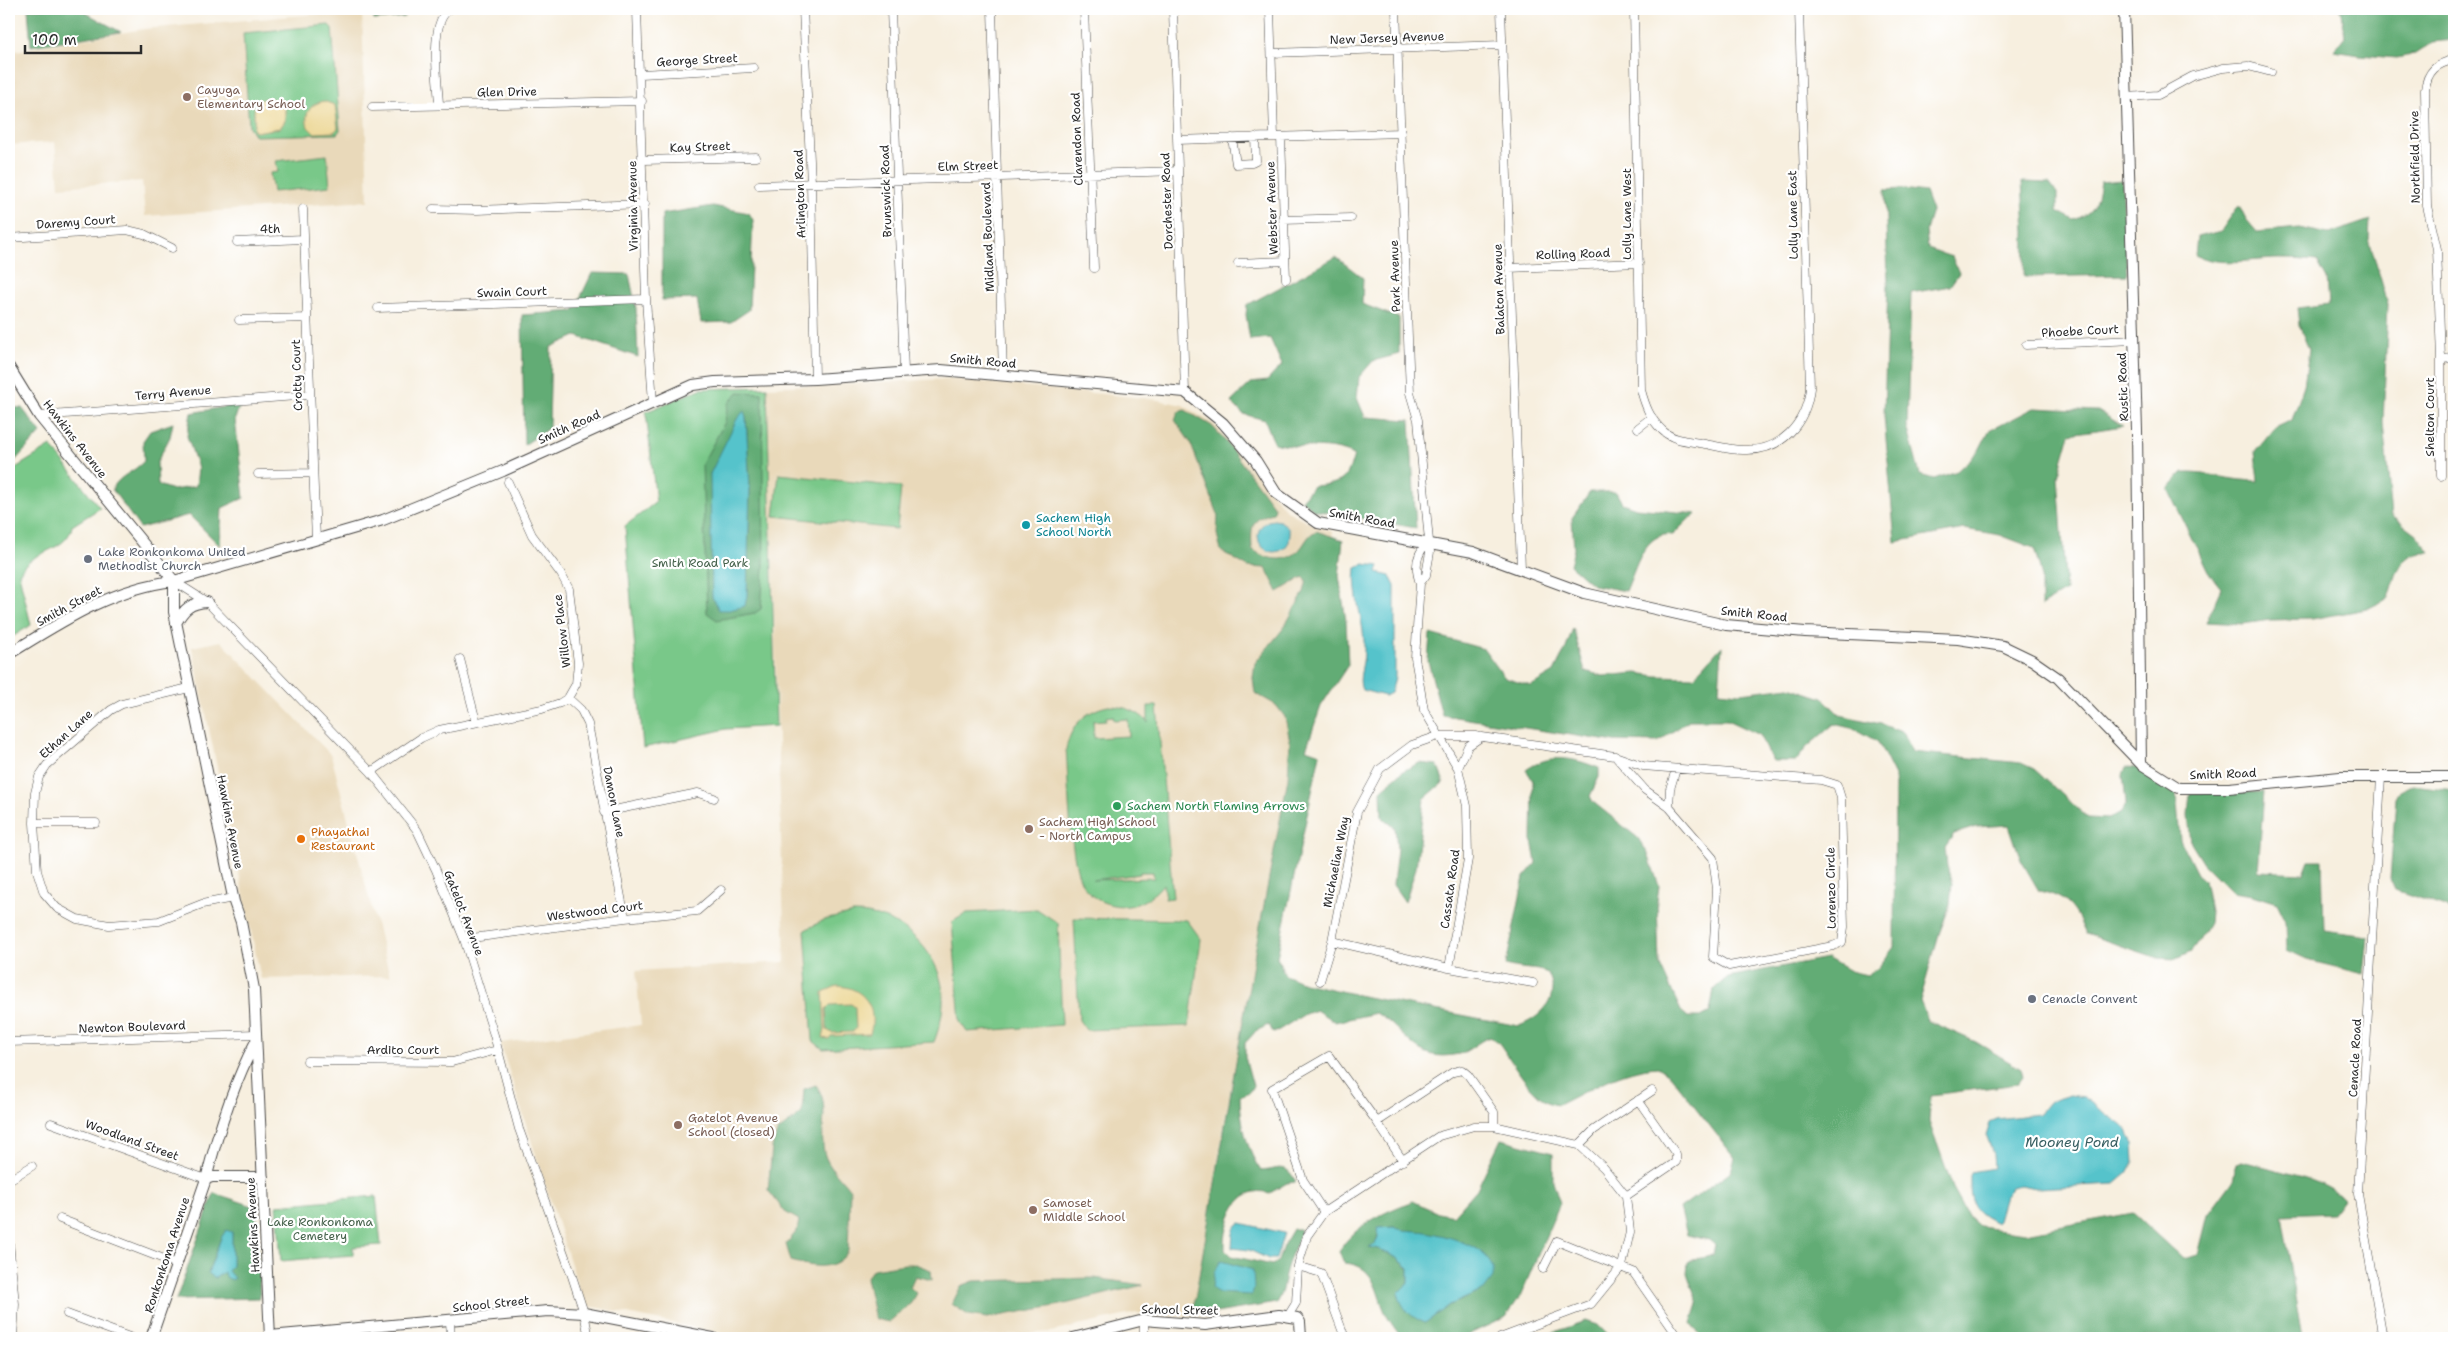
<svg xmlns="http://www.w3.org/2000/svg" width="2463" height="1347" font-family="'Shantell Sans',sans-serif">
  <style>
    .built { fill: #e9d9ba }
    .green { fill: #79c889; stroke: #527a5a; fill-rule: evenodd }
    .forest { fill: #62ac75; stroke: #466c50; fill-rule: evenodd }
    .sand { fill: #eeda9e; stroke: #8c8264; fill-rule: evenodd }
    .water { fill: #55c3cb; stroke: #40777b }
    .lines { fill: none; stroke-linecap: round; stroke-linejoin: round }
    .minor-casing { stroke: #4a4846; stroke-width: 9 }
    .tertiary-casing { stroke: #4a4846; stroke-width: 12 }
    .minor { stroke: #fff; stroke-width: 8 }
    .tertiary { stroke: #fff; stroke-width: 10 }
    .education-dot { fill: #8d6e63; stroke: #fff; stroke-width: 2 }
    .culture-dot { fill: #0f9aa8; stroke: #fff; stroke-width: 2 }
    .worship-dot { fill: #6b7280; stroke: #fff; stroke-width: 2 }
    .leisure-dot { fill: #2e9e5b; stroke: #fff; stroke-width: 2 }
    .food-dot { fill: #e8710a; stroke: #fff; stroke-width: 2 }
    .labels { text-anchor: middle; stroke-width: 4.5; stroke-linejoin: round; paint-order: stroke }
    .street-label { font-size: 12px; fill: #2b2b2b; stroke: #fff }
    .education-label { font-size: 12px; fill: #785e54; stroke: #fff; text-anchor: start }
    .culture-label { font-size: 12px; fill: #0d838f; stroke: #fff; text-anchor: start }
    .worship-label { font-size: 12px; fill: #5b616d; stroke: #fff; text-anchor: start }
    .park-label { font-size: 12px; fill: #46624c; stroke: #fff }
    .leisure-label { font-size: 12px; fill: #27864d; stroke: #fff; text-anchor: start }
    .food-label { font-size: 12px; fill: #c56008; stroke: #fff; text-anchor: start }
    .water-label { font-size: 14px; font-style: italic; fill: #3a6063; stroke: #fff }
  </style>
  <rect width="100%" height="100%" fill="#fff"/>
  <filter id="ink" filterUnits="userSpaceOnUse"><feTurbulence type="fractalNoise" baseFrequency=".02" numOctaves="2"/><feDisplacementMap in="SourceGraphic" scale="10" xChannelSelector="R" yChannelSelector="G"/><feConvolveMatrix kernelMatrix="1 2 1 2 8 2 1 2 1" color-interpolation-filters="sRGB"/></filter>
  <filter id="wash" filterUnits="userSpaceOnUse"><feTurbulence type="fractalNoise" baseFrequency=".0096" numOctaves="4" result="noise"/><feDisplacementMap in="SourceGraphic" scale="20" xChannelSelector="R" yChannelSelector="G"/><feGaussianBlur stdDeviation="1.12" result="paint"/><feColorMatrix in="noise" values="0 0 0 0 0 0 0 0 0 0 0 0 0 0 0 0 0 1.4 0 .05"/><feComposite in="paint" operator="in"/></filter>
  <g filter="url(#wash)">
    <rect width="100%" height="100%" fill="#f7efdf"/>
    <path class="built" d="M362,10L368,201L145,216L142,181L59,187L55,142L9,145V52L144,29Z
      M950,379L1153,399L1183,405L1215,425L1286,510L1312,524L1333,532L1223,1129L1192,1316L1136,1313L1051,1332L963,1338H744L584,1305L500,1043L641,1025L636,971L785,962L767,387Z
      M221,641L331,755L390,976L261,979L192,647Z"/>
    <path class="green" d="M329,25L332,28L340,130L337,134L255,136L249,127L243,33Z
      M327,155L330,186L273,192L270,173L278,172L276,161Z
      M767,387L776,726L726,729L643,748L625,526L656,502L646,412L700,389Z
      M51,446L100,508L72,526C68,549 40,550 26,564C23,566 21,571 19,574L31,625L9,639V472Z
      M779,474L901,487L897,529L774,516Z
      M1108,706C1124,706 1136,710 1148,722V706H1157L1173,898L1165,899L1163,884C1154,896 1137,908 1121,906C1107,905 1093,900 1085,888C1068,867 1069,778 1066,749C1071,725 1085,711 1108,706ZM1113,716L1114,720L1128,719L1129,736L1094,738L1093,721L1106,720V717ZM1140,872H1153L1154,878L1092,880L1140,874Z
      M1037,909L1058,923L1062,1025L967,1032L960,1022L952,922L967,913Z
      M853,913C897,912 939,948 943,993C944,1010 940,1026 934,1042L823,1049L813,1041L805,930L824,920Z
      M1074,918L1187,920L1201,939L1189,1026L1086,1030L1079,1020Z
      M376,1196L381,1245L353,1247V1255L281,1261L277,1205Z"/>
    <path class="forest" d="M28,9H79L121,32L31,46Z
      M373,9H407L404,17L374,20Z
      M2339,9H2454V40L2433,42L2415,54L2397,58L2360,55L2334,51L2345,37L2342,12Z
      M2122,180L2127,275L2024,277L2025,232L2022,182L2049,183L2057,193V211L2074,220C2095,212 2096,204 2100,182Z
      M1903,189L1925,192L1932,211L1926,231L1928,249L1952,257L1959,273L1950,286L1911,293L1907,426L1920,475L1934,479L1957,471L1978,452L1989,431L2034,408L2098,411L2123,426L2070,434L2058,476L2066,591L2041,606V572L2034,548L2000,535L1964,529L1895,542L1884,416L1888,282L1885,190Z
      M2239,205L2246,219L2257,232L2299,228L2329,234L2370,220L2369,239L2388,304L2383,423L2392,516L2416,534L2430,552C2399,550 2397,574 2389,598L2367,609L2312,619L2270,620L2243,624L2206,622L2221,588L2209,573L2168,489L2182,473C2208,472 2232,481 2258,481L2255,452L2275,428L2292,420L2304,386L2309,350L2299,325L2297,308L2329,304L2327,279L2317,261C2306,260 2296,259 2285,259C2257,258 2221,268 2195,255L2197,237L2221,231Z
      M713,206L749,213L753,220L749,310L731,322L701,323L697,299L662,300V214Z
      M1336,257L1363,278L1362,304L1399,318V354L1373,361L1359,377L1357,398L1365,417L1410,420L1416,528L1313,510L1302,500L1313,486C1341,483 1346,484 1354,455C1331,443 1300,450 1274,443L1265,420L1243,414L1231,402L1251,383L1267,381L1282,365L1270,338L1250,340L1246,315L1247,305Z
      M592,273L629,274L636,308L638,357L576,336L551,347L549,428L524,445L522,315L574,311Z
      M738,392L762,393L764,568L761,609L755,613L717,620L707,613L702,464L725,422L728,404ZM746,417L750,489L747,596L710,474L725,447Z
      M240,404L235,419L244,498L222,508L220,546L189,515L140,528L112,489C122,473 132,474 144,461L143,441L150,431L173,423L170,437L157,462L158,485L173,490L196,486L198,468L187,436L191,413Z
      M9,407L22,408L41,433L9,467Z
      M1185,410L1212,426L1224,439L1275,508L1273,513C1250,519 1251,527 1252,549C1265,559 1283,564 1297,552C1305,545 1306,536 1316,531L1343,540L1339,576L1346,621L1348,665L1321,706L1306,749L1320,754L1277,957L1285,975L1304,983L1367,997L1519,1026C1535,1020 1552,1007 1552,989C1553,984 1550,978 1548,973C1534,967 1521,970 1506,965L1524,877L1536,863L1532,840L1533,780L1526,770C1550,752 1573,758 1599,768V777L1590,796L1593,802L1638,838L1648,854L1659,886L1657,901L1659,963L1681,1011L1688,1017H1701L1710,1012L1714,989L1728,977L1827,958L1850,971L1867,975L1878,968L1894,947L1895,776L1878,742L1855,729L1834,724L1807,747L1796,761H1773L1759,735L1727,720H1689L1658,742L1609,741L1442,715L1428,661L1430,634L1484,649L1505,678L1531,686L1554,672L1566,648L1573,628L1585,671L1603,676L1637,673L1656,676L1694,677L1722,646L1719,691L1740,693L1790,687L1823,698L1840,715L1881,724L1904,733L1912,752L2021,763L2034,769L2088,818L2109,819L2121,812L2126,803L2123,774L2126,768L2137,767L2176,792L2180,840L2197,874L2204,880L2210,911L2209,923L2199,941L2191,952L2176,959L2158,958L2086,934C2075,908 2068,897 2039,891L2021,860L2009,825L1976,827L1954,834L1945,847L1947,866L1952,884L1950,905L1939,934L1920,1001L1928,1021L1976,1042L2021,1069L2023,1077L2018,1084L1931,1095L1929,1121L1953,1188L1969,1217L1980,1227L2025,1233L2133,1213L2183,1259L2198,1255L2208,1215L2233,1181L2236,1163L2242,1161C2270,1169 2324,1178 2343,1199L2333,1213L2282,1215L2303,1338H1702L1692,1323L1698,1304L1687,1273L1688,1262C1696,1257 1705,1259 1713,1255L1715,1245L1709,1240L1687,1235L1680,1208L1731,1171L1735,1158L1671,1076L1658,1067C1621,1069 1591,1089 1558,1105C1534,1103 1513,1062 1499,1043L1490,1037C1478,1041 1470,1051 1459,1054C1413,1064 1409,1032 1376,1013L1335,1022L1316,1010L1305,1014L1274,1033L1268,1025L1256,1031L1245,1043V1057L1253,1086L1249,1092L1240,1096C1240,1119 1247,1152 1261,1171C1280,1169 1286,1162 1296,1182L1287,1183L1270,1193C1237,1183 1224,1223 1225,1249L1232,1256L1272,1265L1278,1261L1283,1246L1293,1229H1300C1300,1242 1291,1252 1288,1264C1283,1278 1285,1289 1276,1303L1210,1314L1193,1310L1255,952L1288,778L1290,741L1285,717L1276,705L1255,693L1253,678L1255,663L1283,629L1304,592L1307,580L1303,577L1278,592L1266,568L1248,567L1221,551L1217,534L1218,514L1190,442L1175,420L1178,412Z
      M1590,492H1616L1622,503L1636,508L1697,514L1689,519L1673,535C1644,530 1636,569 1626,591L1593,585L1570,565L1574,549L1572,518Z
      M1419,763L1437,765L1444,782L1424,799L1416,868L1405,902L1393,885L1397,848L1395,828L1382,817L1381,790L1403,771Z
      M2413,785L2454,790V914L2445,907L2395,890L2390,879L2396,798L2400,790Z
      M2264,792L2258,871L2304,873L2309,860H2322L2324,930L2368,936L2364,974L2311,961L2287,950L2286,921L2277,903L2252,895L2232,892L2204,864L2191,843L2188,815L2190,793Z
      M816,1085C831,1105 819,1129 824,1152C827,1167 842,1178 850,1190L848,1251C836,1272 812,1267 791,1261L786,1244L797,1231L799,1220L785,1212L768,1190L772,1148L777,1132L802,1113L804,1089Z
      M1501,1139L1553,1153V1181L1560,1203L1521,1295L1506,1317L1461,1338H1402C1396,1330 1389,1321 1385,1312C1375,1289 1375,1265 1344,1263L1339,1251C1356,1224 1385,1212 1413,1201L1438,1213L1453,1216L1477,1189ZM1394,1227L1402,1231H1418L1471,1296L1450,1305L1424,1323L1409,1282V1269L1397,1258L1379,1249L1369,1247L1376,1244L1379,1228Z
      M214,1193L256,1207L260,1298L176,1300ZM232,1232V1266L228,1271L229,1274L226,1275L225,1272L208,1273L221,1238Z
      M905,1264H915L931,1270L932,1280L915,1276L910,1287L916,1293L911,1303L889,1322L875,1319L866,1278L873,1269Z
      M1094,1278L1143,1285L1061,1305L987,1318L968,1315L952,1304L961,1286L974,1281Z
      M1586,1321L1598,1325L1611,1338H1538Z"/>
    <path class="sand" d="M267,98L273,99L285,108V121L280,128L256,132L253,129C256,120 252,110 256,101Z
      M323,101L335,105L338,128L334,132L314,133L308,127C304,114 309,105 323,101Z
      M837,986C864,987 878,1008 870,1034L831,1036L829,1039L823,1038L825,1030L823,992ZM851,1004L855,1007L856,1028L853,1032L832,1033L827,1030L826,1009L830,1005Z"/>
    <path class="water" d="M744,411L746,417L750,489L747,596L745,606L729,610H719L712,597L710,474L737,419Z
      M1258 536a16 16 0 1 1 32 0a16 16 0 1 1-32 0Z
      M1364,564L1379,566L1377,573L1390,576L1395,586V677L1391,693L1385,696L1362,690C1357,679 1364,665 1364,652C1366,624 1352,597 1356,568Z
      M2070,1095L2083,1097L2126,1128L2133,1144L2134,1162L2128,1173L2115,1184L2036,1188L2020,1185L2011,1187L2004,1199L1997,1223C1969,1210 1970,1201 1970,1172L1994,1168L1993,1154L1986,1135L1990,1122L1997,1119L2039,1114L2050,1101Z
      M1240,1223L1284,1233L1276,1259H1269L1249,1250L1232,1248C1233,1239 1231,1228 1240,1223Z
      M1394,1227C1402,1231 1408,1230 1417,1231C1437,1232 1486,1245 1492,1266C1494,1270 1493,1275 1493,1278L1484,1290L1450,1305L1425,1323C1409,1316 1402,1308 1398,1293L1409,1282V1268L1397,1258L1379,1249L1369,1247C1378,1243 1379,1238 1378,1228Z
      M226,1230L232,1232V1266L228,1271L234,1278L233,1280L227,1278L224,1272L215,1278L208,1273L221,1238Z
      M1221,1261L1253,1270L1254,1289L1252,1295L1218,1293L1212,1288L1214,1272Z"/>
  </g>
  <g filter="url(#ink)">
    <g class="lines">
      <g class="minor-casing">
        <path id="minor" d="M637,9L646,299L653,403
          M803,9L811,183L815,379
          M891,9L904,372
          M992,9L1003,374
          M1084,9L1094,268
          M1173,9L1185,392
          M1270,9L1274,137
          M1396,9L1410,393L1418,420L1430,552L1426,575L1420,583
          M1501,9L1521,569
          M1634,9L1641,390C1645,405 1650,419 1662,430C1673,441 1691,441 1705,444C1717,446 1730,450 1743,450C1781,452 1806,424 1810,388L1799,9
          M1272,53L1502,45
          M641,74L754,68
          M2127,97L2158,95L2193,76L2223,68L2248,66L2271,72
          M439,104C438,81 428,22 450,9
          M372,107L642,101
          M1281,137L1286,279
          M1232,138L1236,164L1252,163L1256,161L1255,137
          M1177,140L1401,133
          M644,160L756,157
          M759,185L1177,171
          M303,209L316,540
          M433,209L477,210L645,204
          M1283,220L1351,218
          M9,238L127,230L144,234L172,248
          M237,242L303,239
          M1238,263L1285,261
          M1509,268L1639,263
          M378,308L646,299
          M239,320L307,318
          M2026,345L2134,340
          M2441,359L2454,358
          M39,416L309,395
          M1638,428L1652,417
          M258,474L312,473
          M2441,476V359L2437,249L2427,206L2425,90C2427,71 2437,63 2454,60
          M1428,542C1416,554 1414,567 1420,583L1415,658L1424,710L1458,768L1467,806L1468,859L1449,968
          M174,581L207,602L371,772L417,830L436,870L464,939L494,1035L519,1129L571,1273L584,1313L589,1338
          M460,659L476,721
          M189,688L122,704L111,710L47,765L39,777L35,793L34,823L37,871L44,893L57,908L77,919L109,925L159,921L202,904L233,898
          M568,698L581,710L588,724L625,918
          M1458,768L1468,746L1481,737
          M371,772L421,738L439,730L542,709L560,703L568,698L576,684L578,663L569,589L561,574L532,535L508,482
          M2381,777L2358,1194L2383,1338
          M1669,807L1670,789L1676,769
          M604,812L698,793L714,798
          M34,823H96
          M464,939L625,918L697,911L721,890
          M1332,941L1449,968L1533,983
          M1320,981L1332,941L1357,812L1380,769L1412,745L1438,736H1475L1615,756L1645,790L1669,807L1713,858L1717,889L1713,957L1729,966L1833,946L1842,942L1844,927L1841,798L1837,785L1821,780L1643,766L1615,756
          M9,1042L256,1034
          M307,1061L452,1062L497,1050
          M1377,1122L1453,1072L1462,1070L1468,1075L1494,1112V1126
          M51,1123L206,1179
          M1579,1145L1594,1130L1652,1091
          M9,1180L32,1166
          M1626,1196L1676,1162V1154L1638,1100
          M1324,1212L1303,1180L1272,1089L1329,1056L1377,1122L1403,1161
          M60,1219L177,1264
          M9,1241L15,1304L13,1338
          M1298,1266L1321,1273L1345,1338
          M1543,1269L1557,1241L1633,1272L1679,1338
          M67,1314L132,1338
          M1288,1316L1296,1303L1298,1266L1307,1236L1324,1212L1439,1136L1474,1126H1494L1579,1145L1604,1168L1626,1196L1630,1232L1622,1266L1591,1304L1500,1338
          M1144,1320V1338
          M450,1321L451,1338"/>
      </g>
      <g class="tertiary-casing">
        <path id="tertiary" d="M2124,9L2137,430L2141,764
          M9,367L39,416L174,581V612L234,902L241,922L254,989L270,1338
          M176,623C184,609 190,603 207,602
          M9,654C61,622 112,588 174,581L383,520L503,471L693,385L715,382L815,379L941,370L1185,392L1223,423L1256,461L1276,493L1318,523L1473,552L1584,593L1726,625L1805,632L1958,639L2003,646L2032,660L2058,678L2141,764L2179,788H2229L2340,777H2454
          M206,1179C218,1132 233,1084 256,1041
          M270,1336L548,1311L584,1313L713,1338
          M151,1338L206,1179L212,1177H263
          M1073,1338L1144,1320L1205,1325L1279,1315L1297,1318L1300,1322L1301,1338"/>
      </g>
      <use href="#minor" class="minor"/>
      <use href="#tertiary" class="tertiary"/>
    </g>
  </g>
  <g class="education-dot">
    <circle cx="187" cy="97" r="5"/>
    <circle cx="1029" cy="829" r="5"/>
    <circle cx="678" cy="1125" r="5"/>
    <circle cx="1033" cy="1210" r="5"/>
  </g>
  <circle class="culture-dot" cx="1026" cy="525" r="5"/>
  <g class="worship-dot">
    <circle cx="88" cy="559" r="5"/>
    <circle cx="2032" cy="999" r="5"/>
  </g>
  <circle class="leisure-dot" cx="1117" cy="806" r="5"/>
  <circle class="food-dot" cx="301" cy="839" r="5"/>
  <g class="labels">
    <g class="street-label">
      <text transform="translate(1387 38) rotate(-2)" y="4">New Jersey Avenue</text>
      <text transform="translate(697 60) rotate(-3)" y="4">George Street</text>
      <text transform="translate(507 92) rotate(-1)" y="4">Glen Drive</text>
      <text transform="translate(1077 139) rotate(-92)" y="4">Clarendon Road</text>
      <text transform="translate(700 147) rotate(-2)" y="4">Kay Street</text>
      <text transform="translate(2415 157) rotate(-91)" y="4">Northfield Drive</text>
      <text transform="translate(968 166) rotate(-2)" y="4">Elm Street</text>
      <text transform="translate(886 191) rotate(-92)" y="4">Brunswick Road</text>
      <text transform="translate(800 194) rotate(-92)" y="4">Arlington Road</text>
      <text transform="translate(1167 201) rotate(-92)" y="4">Dorchester Road</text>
      <text transform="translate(633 206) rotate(-91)" y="4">Virginia Avenue</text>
      <text transform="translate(1272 208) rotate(-92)" y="4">Webster Avenue</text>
      <text transform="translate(1627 214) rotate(-90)" y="4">Lolly Lane West</text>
      <text transform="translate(1793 215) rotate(-91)" y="4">Lolly Lane East</text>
      <text transform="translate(76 222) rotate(-4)" y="4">Daremy Court</text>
      <text transform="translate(270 229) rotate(-2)" y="4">4th</text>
      <text transform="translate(988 237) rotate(-92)" y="4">Midland Boulevard</text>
      <text transform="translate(1573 254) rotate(-2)" y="4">Rolling Road</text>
      <text transform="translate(1395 276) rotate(-92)" y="4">Park Avenue</text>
      <text transform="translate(1499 289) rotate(-92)" y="4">Balaton Avenue</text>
      <text transform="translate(512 292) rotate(-2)" y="4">Swain Court</text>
      <text transform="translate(2080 331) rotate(-3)" y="4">Phoebe Court</text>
      <text transform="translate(983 361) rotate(5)" y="4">Smith Road</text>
      <text transform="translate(297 375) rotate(-92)" y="4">Crotty Court</text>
      <text transform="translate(2123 387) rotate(-92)" y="4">Rustic Road</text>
      <text transform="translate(173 393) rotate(-5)" y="4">Terry Avenue</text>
      <text transform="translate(2430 417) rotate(-90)" y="4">Shelton Court</text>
      <text transform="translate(569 427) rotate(-24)" y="4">Smith Road</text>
      <text transform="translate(75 439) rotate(52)" y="4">Hawkins Avenue</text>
      <text transform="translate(1362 518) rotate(10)" y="4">Smith Road</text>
      <text transform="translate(69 606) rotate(-28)" y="4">Smith Street</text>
      <text transform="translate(1754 614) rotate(6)" y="4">Smith Road</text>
      <text transform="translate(562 631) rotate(-97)" y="4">Willow Place</text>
      <text transform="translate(66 734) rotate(-42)" y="4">Ethan Lane</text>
      <text transform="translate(2223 774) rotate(-2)" y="4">Smith Road</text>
      <text transform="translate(614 802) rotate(79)" y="4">Damon Lane</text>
      <text transform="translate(230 822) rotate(79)" y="4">Hawkins Avenue</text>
      <text transform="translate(1336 862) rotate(-79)" y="4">Michaelian Way</text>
      <text transform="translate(1831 888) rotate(-91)" y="4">Lorenzo Circle</text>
      <text transform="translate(1450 889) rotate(-82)" y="4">Cassata Road</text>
      <text transform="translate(595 911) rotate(-7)" y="4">Westwood Court</text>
      <text transform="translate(464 913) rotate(69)" y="4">Gatelot Avenue</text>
      <text transform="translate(132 1027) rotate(-2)" y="4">Newton Boulevard</text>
      <text x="403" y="1054">Ardito Court</text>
      <text transform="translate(2355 1058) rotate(-87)" y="4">Cenacle Road</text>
      <text transform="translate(132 1140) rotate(20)" y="4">Woodland Street</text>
      <text transform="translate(253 1225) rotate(-93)" y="4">Hawkins Avenue</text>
      <text transform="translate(167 1255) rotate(-72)" y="4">Ronkonkoma Avenue</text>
      <text transform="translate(491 1304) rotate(-6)" y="4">School Street</text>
      <text transform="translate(1180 1310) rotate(1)" y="4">School Street</text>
    </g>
    <g class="education-label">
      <text x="197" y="94">Cayuga<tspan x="197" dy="14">Elementary School</tspan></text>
      <text x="1039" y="826">Sachem High School<tspan x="1039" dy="14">- North Campus</tspan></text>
      <text x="688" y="1122">Gatelot Avenue<tspan x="688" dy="14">School (closed)</tspan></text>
      <text x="1043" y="1207">Samoset<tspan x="1043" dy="14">Middle School</tspan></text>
    </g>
    <g class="culture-label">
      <text x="1036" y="522">Sachem High<tspan x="1036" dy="14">School North</tspan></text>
    </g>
    <g class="worship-label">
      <text x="98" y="556">Lake Ronkonkoma United<tspan x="98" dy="14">Methodist Church</tspan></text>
      <text x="2042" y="1003">Cenacle Convent</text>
    </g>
    <g class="park-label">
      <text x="700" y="567">Smith Road Park</text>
      <text x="320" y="1226">Lake Ronkonkoma<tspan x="320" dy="14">Cemetery</tspan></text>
    </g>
    <g class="leisure-label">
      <text x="1127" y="810">Sachem North Flaming Arrows</text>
    </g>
    <g class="food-label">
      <text x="311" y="836">Phayathai<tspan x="311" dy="14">Restaurant</tspan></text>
    </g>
    <g class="water-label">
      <text x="2072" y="1147">Mooney Pond</text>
    </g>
  </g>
  <rect width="2463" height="1347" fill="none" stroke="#fff" stroke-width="30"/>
  <path d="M25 45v8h116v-8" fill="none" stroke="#2b2b2b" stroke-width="2.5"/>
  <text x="32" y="45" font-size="15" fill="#2b2b2b" stroke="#ffffff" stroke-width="4" paint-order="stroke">100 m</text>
</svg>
